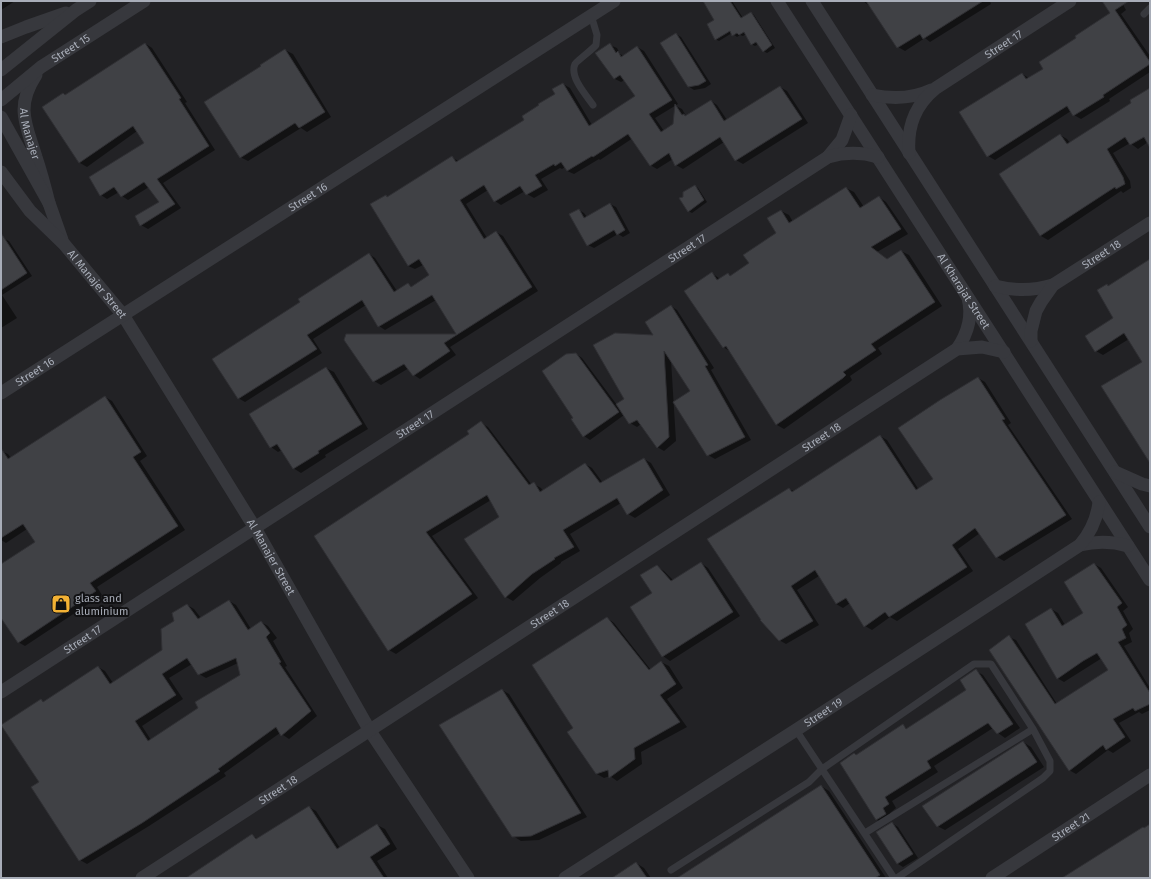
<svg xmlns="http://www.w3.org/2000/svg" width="1151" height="879" font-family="'Fira Sans',sans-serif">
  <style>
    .built { fill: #222225 }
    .shadow { fill: #0007; fill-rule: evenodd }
    .building { fill: #404145; stroke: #303034; fill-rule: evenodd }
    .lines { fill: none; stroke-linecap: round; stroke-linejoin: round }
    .lane { stroke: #37383d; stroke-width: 7 }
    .street { stroke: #37383d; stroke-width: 13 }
    .labels { text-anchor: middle; stroke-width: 4; stroke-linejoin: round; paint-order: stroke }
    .street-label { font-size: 11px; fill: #a8adb8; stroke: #111113 }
    .poi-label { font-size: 11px; fill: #a8adb8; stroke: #111113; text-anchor: start }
  </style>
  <rect width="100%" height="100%" fill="#161618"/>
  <path class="built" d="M1,1H1150V878H1Z"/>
  <path class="shadow" d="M1,1H15L1,10Z
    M711,1H732L743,18L751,13L754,15L775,48L767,53L763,51L759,44L755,46L751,44L746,34L743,36L740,35L737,37L732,33L719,41L715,39L716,20Z
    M863,1H990L991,4L930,42L925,38L905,51L898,47L871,7Z
    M1103,1H1121L1126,10L1121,14L1150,56V72L1109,99L1110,101L1081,119L1074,115L1071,111L995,160L988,156L1022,74L1029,78L1044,69L1078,39L1111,13Z
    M676,34L681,37L711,84L705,88L694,90L688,86Z
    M146,44L152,48L187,102L185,103L215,150L163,183L181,208L148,229L141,225L160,202L149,187L128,200L122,196L119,192L107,199L101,195L145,143L137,131L87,167L80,163L43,107L63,94L66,96Z
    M610,45L617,48L620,54L624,56L637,47L644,51L678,104L655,118L664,131L674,125L676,106L682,109L686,116L711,101L717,105L727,120L780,87L787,91L808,123L743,164L736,160L724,142L683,169L676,165L673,159L657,169L650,165L633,138L600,160L599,159L574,174L567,171L565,167L562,169L560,168L541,179L548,190L534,198L527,194L525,191L501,205L495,201L488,190L466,204L487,238L496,232L503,236L538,291L450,347L456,355L420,379L414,375L409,368L381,385L374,381L347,335H458L436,300L385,330L379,326L366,305L313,339L322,353L245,402L238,398L301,302L369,254L375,258L397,291L408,285L412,287L431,275L423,265L415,269L408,266L386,196L388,197L452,158L459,161L526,120L556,94L563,84L570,88L592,125L636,97L625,80L621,82L615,79L596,53Z
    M285,50L293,54L331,117L307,132L301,128L248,161L240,157Z
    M1150,89V146L1148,142L1138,149L1130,143L1113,153L1130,181L1131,188L1123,193L1121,191L1048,240L1041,236L1060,135L1067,139L1070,143L1133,103Z
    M695,186L698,188L707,202L692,213L688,211L684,197Z
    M846,188L854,192L864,207L879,197L886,202L908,234L877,252L888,260L901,251L909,255L942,306L878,348L882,354L850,376L852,380L850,382L784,429L777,425L731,352L723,347L712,273L720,279L728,274L731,276L750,263L778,234L781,211L789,215L793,222Z
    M610,204L616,207L630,233L623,237L618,234L594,248L588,245L579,210L584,213L587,217Z
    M1,234L3,238L9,241L32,276L2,295L17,318L1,328Z
    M1150,263V458L1144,362L1129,339L1103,355L1096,351L1115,318L1107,285L1108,286Z
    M671,306L677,310L714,368L711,370L751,440L715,459L708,455L691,391L671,360L676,441L664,451L657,447L641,424L637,427L630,423L624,415L590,440L584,436L573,420L575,418L576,354L582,358L617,405L625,399L655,336Z
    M326,368L334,372L368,429L325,455L326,457L301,473L293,468L282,450L278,452L271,447Z
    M978,378L985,382L1011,423L1008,425L1072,519L1004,561L997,557L980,533L958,549L973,571L897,621L890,617L872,630L865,626L850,603L843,608L836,604L819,576L797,590L819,625L786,644L779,640L789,489L794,491L880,436L887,440L919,490L934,480Z
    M105,397L112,401L147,456L140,461L185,530L97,587L102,595L25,646L18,642L1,616V565L36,542L27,529L6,543L1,540V451L8,454L11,458Z
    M481,423L488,427L532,485L534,484L541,488L543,491L585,464L592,468L603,483L644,459L651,463L670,495L635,518L628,514L621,503L570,534L580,551L561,562V563L540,578L513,601L506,597L501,517L491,500L432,536L478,598L396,654L389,650L315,536L471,434Z
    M701,563L708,568L740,616L670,661L663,656L657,566L664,571L674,581Z
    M1094,564L1101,568L1128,607L1123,611L1133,629L1129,633L1132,642L1124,646L1150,688V710L1142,714L1139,712L1119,723L1131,741L1113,753L1108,750L1076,774L1069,770L1009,637L1016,640L1057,704L1109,670L1102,658L1064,682L1057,678L1051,609L1058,613L1065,625L1084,613Z
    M229,601L236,605L251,629L261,622L268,626L277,638L273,641L287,666L285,667L317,716L289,739L280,733L224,773L226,776L149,826L87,864L80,860L40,782L41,701L44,702L98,667L105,671L113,683L163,651L175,621L187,605L194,609L201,618ZM238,663L242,676L200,708L151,740L142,726L183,699L169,678L192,664L199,674L206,678Z
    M607,618L614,623L651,670L661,662L669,666L683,688L667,699L687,727L641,752L642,764L617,781L610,776L604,778L597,774L568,732L574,728Z
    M976,671L983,675L1020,728L1005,738L998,733L993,728L934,766L938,772L892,801L896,808L890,813L893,818L884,824L877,820L856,755L903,726L908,729L967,690Z
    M502,690L509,694L587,817L539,840L521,841L513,836Z
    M1023,742L1031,747L1044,767L945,830L937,826Z
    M821,786L829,791L886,878H679Z
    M309,807L316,811L340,848L377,825L385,829L397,849L377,861L388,878H188L253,836L258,839Z
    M892,823L898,827L918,858L903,867L898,864L878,832Z
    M636,863L644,868L651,878H614Z"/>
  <path class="building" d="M703,1H730L741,18L751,12L772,45L763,52L756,42L751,45L744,32L739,35L737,33L732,36L730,31L715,40L707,24L714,20Z
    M866,1H983L923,39L920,34L897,48Z
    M1102,1H1129L1115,10L1150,62V64L1103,95L1104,97L1073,116L1067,106L987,157L959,112L1022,73L1026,79L1043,69L1039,62L1076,38L1075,36L1110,13Z
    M676,33L706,81L699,85L688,87L660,43Z
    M145,43L181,98L179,99L209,146L157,179L175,204L140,226L135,216L159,202L144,182L121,197L114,187L100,196L89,177L144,143L133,126L79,163L42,107L63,93L65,95Z
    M610,43L616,53L618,51L621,57L637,46L672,100L649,114L661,132L673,124L675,104L682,115L684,114L685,116L711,100L724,121L780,86L802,119L735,161L720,137L675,166L669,153L650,166L628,134L593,157L592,156L567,171L561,162L555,166L554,164L535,175L542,186L526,195L520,186L494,202L484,185L460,200L484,239L496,231L532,287L444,343L450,351L413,376L404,364L373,382L344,340L346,334H456L432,295L378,327L362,300L307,335L317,349L238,399L212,359L300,302L298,299L369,253L394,292L408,283L411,287L429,275L419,259L408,266L370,204L386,195L387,197L452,156L456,162L524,120L522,116L539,105L538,104L555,94L552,89L563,83L589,126L635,96L620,75L614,79L595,53Z
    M285,49L325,112L299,128L295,123L240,158L204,102L261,66L260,65Z
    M1150,88V148L1144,137L1130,145L1125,137L1107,149L1123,177L1125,184L1116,189L1115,187L1040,236L999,174L1060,134L1067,144L1131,103L1130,100Z
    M695,185L704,200L688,212L679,198L683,197V192Z
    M846,187L860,208L879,196L901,229L871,247L887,259L901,250L935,302L871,344L876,350L843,372L846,375L843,378L776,425L726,346L723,348L684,291L712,272L717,280L728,273L730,276L749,263L743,255L776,233L767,218L781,210L789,223Z
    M610,203L625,230L617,235L614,230L587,246L569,214L579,209L584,218Z
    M1,233L27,273L1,290Z
    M1150,259V463L1101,386L1142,362L1124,333L1095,352L1085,336L1113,318L1097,290L1107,284L1108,286Z
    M671,305L708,365L705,366L745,437L707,456L673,402L690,391L664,351L669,437L657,448L637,420L629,424L616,404L624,399L593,345L615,333L653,335L645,322Z
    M576,353L619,412L583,437L571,419L573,418L542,371L566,354Z
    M326,367L362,424L318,451L319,453L293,469L277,444L270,448L249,414Z
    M978,377L1005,419L1002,420L1066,515L996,558L975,528L952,545L967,567L889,617L885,612L864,627L846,598L836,604L815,570L791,586L813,621L779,641L760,620H761L707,539L789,488L792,492L880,435L916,490L933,479L898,428L940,400Z
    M105,396L141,452L133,457L178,526L90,583L96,591L18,643L1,618V564L35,542L23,524L1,538V448L8,459Z
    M481,421L529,485L534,482L540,492L585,463L600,483L644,458L663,490L627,515L617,498L563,530L574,547L554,558L555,559L532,574L505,598L464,539L499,517L487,495L426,532L472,594L388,651L314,536L469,434L467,431Z
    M701,562L733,612L662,657L630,607L652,593L640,575L657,565L671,581Z
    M1094,563L1122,603L1117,607L1127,625L1122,629L1126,638L1118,642L1150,693V704L1135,711L1133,708L1113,719L1125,737L1106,750L1103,745L1069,771L989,650L1009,635L1055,704L1108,670L1097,653L1083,661L1057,679L1025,624L1051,608L1062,626L1083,613L1064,582Z
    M229,600L248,630L261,621L270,633L266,637L281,662L279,663L311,711L281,736L276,727L218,769L220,771L142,823L79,861L31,787L39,782L1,725L41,699L43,702L98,666L110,684L162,650L161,629L174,621L172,613L187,604L198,619ZM187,658L198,675L236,658L240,675L195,702L198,708L148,741L135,721L176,695L162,674Z
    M607,617L649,670L661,661L676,684L660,695L680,722L634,748L635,759L609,778L608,770L596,774L567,732L573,728L532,665Z
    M976,669L1013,724L997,734L988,723L927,761L931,768L885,797L889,804L883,808L886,814L876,820L840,763L854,753L856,755L903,724L906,729L966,690L960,680Z
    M502,689L581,813L531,836L512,837L439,725Z
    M1023,741L1037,762L937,827L922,806Z
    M821,785L880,875L875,878H677Z
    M309,806L337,849L377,824L390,844L370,857L384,878H186L252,834L256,839Z
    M892,822L913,854L897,864L876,832Z
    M1150,824V878H1062L1143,827L1144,828Z
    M636,862L647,878H612Z"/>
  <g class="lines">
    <path class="lane" d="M1144,14L1150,8
      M591,15L597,35L596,45C592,50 578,60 575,64C569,77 587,96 593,105
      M796,730L894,878
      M865,833L1033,729
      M671,870L809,782L822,769L974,664H991L1033,729L1050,761V771L1043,778L897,878"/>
    <g class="street">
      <path id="s1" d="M777,1L1150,580"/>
      <path d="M812,1L1150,527"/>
      <path d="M1,37L26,27L66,13"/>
      <path d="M1,70L76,10L90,1"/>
      <path id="s2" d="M36,75C15,107 26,124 36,157C41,172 45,187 49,203"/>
      <path d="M872,95C892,99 912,99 931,90"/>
      <path id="s3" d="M1,100L41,67L144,1"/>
      <path d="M1,117L49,203L62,240"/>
      <path id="s4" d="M909,153C907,126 915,105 936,88L1070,1"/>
      <path d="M828,157L842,140L851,115"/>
      <path id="s5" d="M1,172L30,211L64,244L123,315L255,528L370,731L468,878"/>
      <path d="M995,286C1015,291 1033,291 1053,285"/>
      <path id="s6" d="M1031,341V331L1036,311L1041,302L1053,285L1150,223"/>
      <path d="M957,349C968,333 973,317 968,298"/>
      <path id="s7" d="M1,393L614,1"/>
      <path d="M1115,472L1142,484L1150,486"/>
      <path d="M1080,545C1097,541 1111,541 1128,546"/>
      <path id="s8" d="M1,692L828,157C845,152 861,152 878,157"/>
      <path id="s9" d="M142,878L957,349L982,347L1004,352"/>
      <path id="s10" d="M565,878L796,730L1080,545C1091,532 1097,519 1099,502"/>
      <path id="s11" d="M992,878L1150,775"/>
    </g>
  </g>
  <defs>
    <g id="shop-square" transform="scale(1)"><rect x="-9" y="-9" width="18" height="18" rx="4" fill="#f2b134" stroke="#111113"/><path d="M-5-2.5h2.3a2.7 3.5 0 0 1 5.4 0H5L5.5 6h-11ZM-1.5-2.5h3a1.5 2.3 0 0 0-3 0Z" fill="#111"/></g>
  </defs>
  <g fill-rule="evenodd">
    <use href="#shop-square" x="61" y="604"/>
  </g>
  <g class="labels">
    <g class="street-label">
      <text dy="4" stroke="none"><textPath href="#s4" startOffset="154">Street 17</textPath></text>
      <text dy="4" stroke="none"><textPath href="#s3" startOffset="87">Street 15</textPath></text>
      <text dy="4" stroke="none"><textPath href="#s2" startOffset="62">Al Manajer</textPath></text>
      <text dy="4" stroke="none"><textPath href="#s7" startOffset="364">Street 16</textPath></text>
      <text dy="4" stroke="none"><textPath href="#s8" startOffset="817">Street 17</textPath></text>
      <text dy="4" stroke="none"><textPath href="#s6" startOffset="119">Street 18</textPath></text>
      <text dy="4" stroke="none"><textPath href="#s5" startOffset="148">Al Manajer Street</textPath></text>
      <text dy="4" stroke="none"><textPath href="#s1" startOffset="345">Al Kharajat Street</textPath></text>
      <text dy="4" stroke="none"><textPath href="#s7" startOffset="40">Street 16</textPath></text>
      <text dy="4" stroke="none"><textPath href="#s8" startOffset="493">Street 17</textPath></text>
      <text dy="4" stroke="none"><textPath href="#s9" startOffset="810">Street 18</textPath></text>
      <text dy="4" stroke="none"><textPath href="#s5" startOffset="472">Al Manajer Street</textPath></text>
      <text dy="4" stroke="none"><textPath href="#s9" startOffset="486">Street 18</textPath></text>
      <text dy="4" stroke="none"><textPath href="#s8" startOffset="97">Street 17</textPath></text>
      <text dy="4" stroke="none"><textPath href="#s10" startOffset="307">Street 19</textPath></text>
      <text dy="4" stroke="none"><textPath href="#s9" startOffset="162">Street 18</textPath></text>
      <text dy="4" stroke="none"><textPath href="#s11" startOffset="94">Street 21</textPath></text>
    </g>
    <g class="poi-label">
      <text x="75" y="602">glass and<tspan x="75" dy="13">aluminium</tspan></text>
    </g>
  </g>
  <rect width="1151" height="879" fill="none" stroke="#a8adb8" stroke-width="4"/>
</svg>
